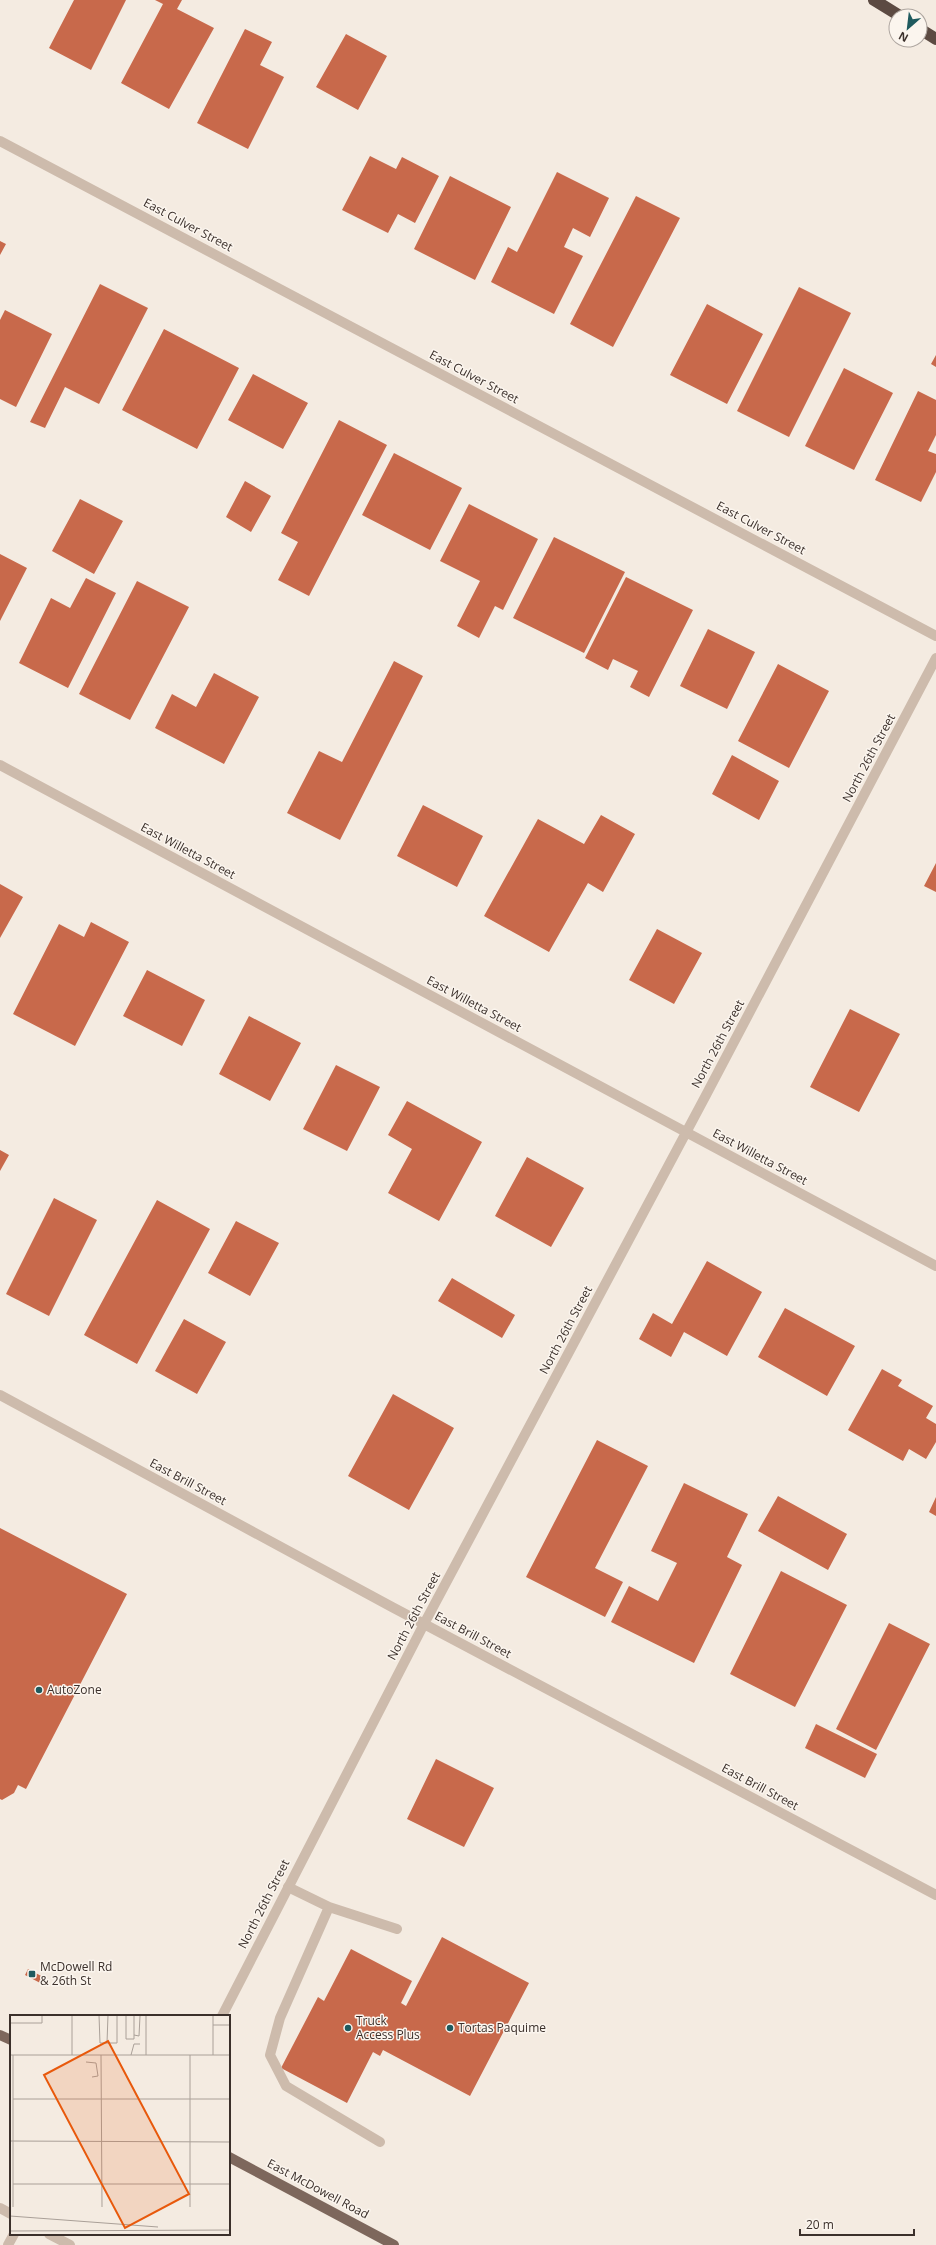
<svg xmlns="http://www.w3.org/2000/svg" width="936" height="2245" font-family="'Open Sans',sans-serif">
  <style>
    .building { fill: #c8694b }
    .lines { fill: none; stroke-linecap: round; stroke-linejoin: round }
    .lane { stroke: #cdbbac; stroke-width: 10 }
    .street { stroke: #cdbbac; stroke-width: 10 }
    .primary { stroke: #7d675c; stroke-width: 10 }
    .highway { stroke: #5c4a42; stroke-width: 12 }
    .poi-dot { fill: #1f5a5e; stroke: #fbf5ee; stroke-width: 1.5 }
    .labels { text-anchor: middle; stroke-width: 3; stroke-linejoin: round; paint-order: stroke }
    .street-label { font-size: 12px; fill: #3b302b; stroke: #fbf5ee }
    .poi-label { font-size: 12px; fill: #3b302b; stroke: #fbf5ee; text-anchor: start }
    .inset-road { fill: none; stroke: #aaa098; stroke-width: 1 }
    .view { fill: #e8590c; fill-opacity: 0.15; stroke: #e8590c; stroke-width: 2 }
    .inset-edge { fill: none; stroke: #3b302b; stroke-width: 2 }
  </style>
  <rect width="100%" height="100%" fill="#f4ebe1"/>
  <path class="building" d="M74,0H126L91,70L49,48Z
    M155,0H182L177,9L214,28L169,109L121,83L163,4Z
    M245,29L272,42L260,65L284,77L248,149L197,123Z
    M346,34L387,56L358,110L316,87Z
    M370,156L396,169L402,157L439,176L415,223L398,214L388,233L342,210Z
    M557,172L609,198L590,237L573,228L564,247L583,256L554,314L491,282L508,247L517,252Z
    M450,176L511,207L475,280L414,249Z
    M636,196L680,218L613,347L570,324Z
    M0,241L6,244L0,255Z
    M100,284L148,308L99,404L65,387L45,428L30,422Z
    M799,287L851,313L789,437L737,411Z
    M707,304L763,334L727,404L670,375Z
    M5,310L52,334L16,407L0,399V320Z
    M164,329L239,368L197,449L122,410Z
    M936,355V367L931,364Z
    M844,368L893,393L854,470L805,446Z
    M253,374L308,403L283,449L228,420Z
    M918,391L936,400V435L928,451L936,454V472L921,502L875,480Z
    M339,420L387,445L309,596L278,580L298,542L281,533Z
    M394,453L462,488L430,550L362,515Z
    M245,481L271,496L251,532L226,517Z
    M80,499L123,521L94,574L52,551Z
    M469,504L538,539L503,610L495,606L479,638L457,626L480,581L440,561Z
    M554,537L625,572L584,653L513,618Z
    M0,554L27,568L0,621Z
    M626,577L693,610L649,697L630,687L638,671L613,659L608,670L585,658Z
    M86,578L116,593L68,688L19,663L51,598L70,608Z
    M137,581L189,607L130,720L79,694Z
    M708,629L755,652L727,709L680,686Z
    M394,661L423,676L340,840L287,813L319,751L342,762Z
    M778,664L829,691L789,768L738,741Z
    M214,673L259,697L224,764L155,728L172,694L196,707Z
    M732,755L779,781L759,820L712,794Z
    M423,805L483,836L457,887L397,856Z
    M601,815L635,834L603,892L588,883L549,952L484,916L538,819L584,844Z
    M936,863V892L924,886Z
    M0,884L23,897L0,938Z
    M91,922L129,942L75,1046L13,1014L59,924L84,937Z
    M657,929L702,953L674,1004L629,980Z
    M147,970L205,1000L182,1046L123,1016Z
    M850,1009L900,1034L859,1112L810,1087Z
    M249,1016L301,1043L270,1101L219,1074Z
    M336,1065L380,1087L347,1151L303,1129Z
    M407,1101L482,1142L439,1221L388,1193L412,1149L388,1135Z
    M0,1150L9,1155L0,1171Z
    M527,1157L584,1188L551,1247L495,1216Z
    M54,1198L97,1220L49,1316L6,1294Z
    M157,1200L210,1229L137,1364L84,1335Z
    M236,1221L279,1243L250,1296L208,1273Z
    M707,1261L762,1292L727,1356L684,1332L671,1357L639,1339L653,1313L672,1324Z
    M452,1278L515,1315L502,1338L438,1301Z
    M785,1308L855,1346L827,1396L758,1357Z
    M184,1319L226,1342L197,1394L155,1371Z
    M882,1369L902,1380L898,1386L933,1406L926,1418L936,1424V1442L926,1459L909,1449L903,1461L848,1430Z
    M393,1394L454,1428L409,1510L348,1476Z
    M597,1440L648,1466L595,1568L623,1582L605,1617L526,1577Z
    M684,1483L748,1514L727,1557L742,1565L694,1663L611,1622L629,1586L658,1601L677,1563L651,1551Z
    M778,1496L847,1534L828,1570L758,1531Z
    M936,1497V1516L929,1512Z
    M0,1528L127,1594L26,1789L18,1785L14,1793L2,1800L0,1799Z
    M781,1571L847,1605L795,1707L730,1674Z
    M889,1623L930,1644L876,1750L836,1729Z
    M816,1724L877,1754L865,1778L805,1748Z
    M436,1759L494,1788L464,1847L407,1819Z
    M442,1937L529,1983L470,2096L383,2050L380,2056L373,2052L347,2103L281,2068L318,1997L324,2001L351,1949L412,1981L401,2003L406,2006Z
    M28,1969L47,1979L44,1985L25,1975Z"/>
  <g class="lines">
    <path class="lane" d="M288,1887L329,1907
      M380,2142L286,2086L270,2055L280,2018L329,1907L397,1929
      M0,2208L11,2214
      M49,2234L70,2245
      M8,2245L14,2234"/>
    <path class="street" d="M0,141L936,636
      M0,765L936,1266
      M0,1395L392,1607L936,1895
      M222,2016L424,1624L705,1097L936,658"/>
    <path class="primary" d="M0,2035L11,2040
      M229,2157L394,2245"/>
    <path class="highway" d="M874,0L900,16
      M920,29L936,39"/>
  </g>
  <g class="poi-dot">
    <circle cx="39" cy="1690" r="4"/>
    <rect x="28" y="1970" width="8" height="8" rx="2"/>
    <circle cx="348" cy="2028" r="4"/>
    <circle cx="450" cy="2028" r="4"/>
  </g>
  <g class="labels">
    <g class="street-label">
      <text transform="translate(188 225) rotate(28)" y="4">East Culver Street</text>
      <text transform="translate(474 377) rotate(28)" y="4">East Culver Street</text>
      <text transform="translate(761 528) rotate(28)" y="4">East Culver Street</text>
      <text transform="translate(869 758) rotate(-62)" y="4">North 26th Street</text>
      <text transform="translate(188 851) rotate(28)" y="4">East Willetta Street</text>
      <text transform="translate(474 1004) rotate(28)" y="4">East Willetta Street</text>
      <text transform="translate(718 1044) rotate(-62)" y="4">North 26th Street</text>
      <text transform="translate(760 1157) rotate(28)" y="4">East Willetta Street</text>
      <text transform="translate(566 1330) rotate(-62)" y="4">North 26th Street</text>
      <text transform="translate(188 1482) rotate(28)" y="4">East Brill Street</text>
      <text transform="translate(414 1616) rotate(-62)" y="4">North 26th Street</text>
      <text transform="translate(473 1635) rotate(28)" y="4">East Brill Street</text>
      <text transform="translate(760 1787) rotate(28)" y="4">East Brill Street</text>
      <text transform="translate(264 1904) rotate(-63)" y="4">North 26th Street</text>
      <text transform="translate(318 2189) rotate(28)" y="4">East McDowell Road</text>
    </g>
    <g class="poi-label">
      <text x="47" y="1694">AutoZone</text>
      <text x="40" y="1971">McDowell Rd<tspan x="40" dy="14">&amp; 26th St</tspan></text>
      <text x="356" y="2025">Truck<tspan x="356" dy="14">Access Plus</tspan></text>
      <text x="458" y="2032">Tortas Paquime</text>
    </g>
  </g>
  <g transform="translate(10 2015)">
    <rect width="220" height="220" fill="#f4ebe1"/>
    <path class="inset-road" d="M89,0L90,28H107V0M116,0V24H124V1M0,8H32V0M203,10H220M124,20L129,21L130,1M97,28L98,0M0,40H220M3,40V192M62,40V0M91,40L92,192M121,40L124,29H130M136,40V0M180,40V192M203,40V0M76,47L86,48L88,61L82,62M3,84H220M0,126L220,127M3,169H220M0,201L148,212M0,216L220,215"/>
    <path class="view" d="M98,26L179,179L115,213L34,60Z"/>
    <rect width="220" height="220" class="inset-edge"/>
  </g>
  <g transform="translate(908 28) rotate(208)"><circle r="19" fill="#fbf5ee" stroke="#aea6a0"/>
  <path d="M0-3L7 15L0 10L-7 15Z" fill="#1f5a5e"/>
  <text y="-6" font-size="11" font-weight="bold" text-anchor="middle" fill="#3b302b">N</text>
  </g>
  <path d="M800 2229v6h114v-6" fill="none" stroke="#3b302b" stroke-width="2"/>
  <text x="806" y="2229" font-size="12" fill="#3b302b" stroke="#fbf5ee" stroke-width="3" paint-order="stroke">20 m</text>
</svg>
